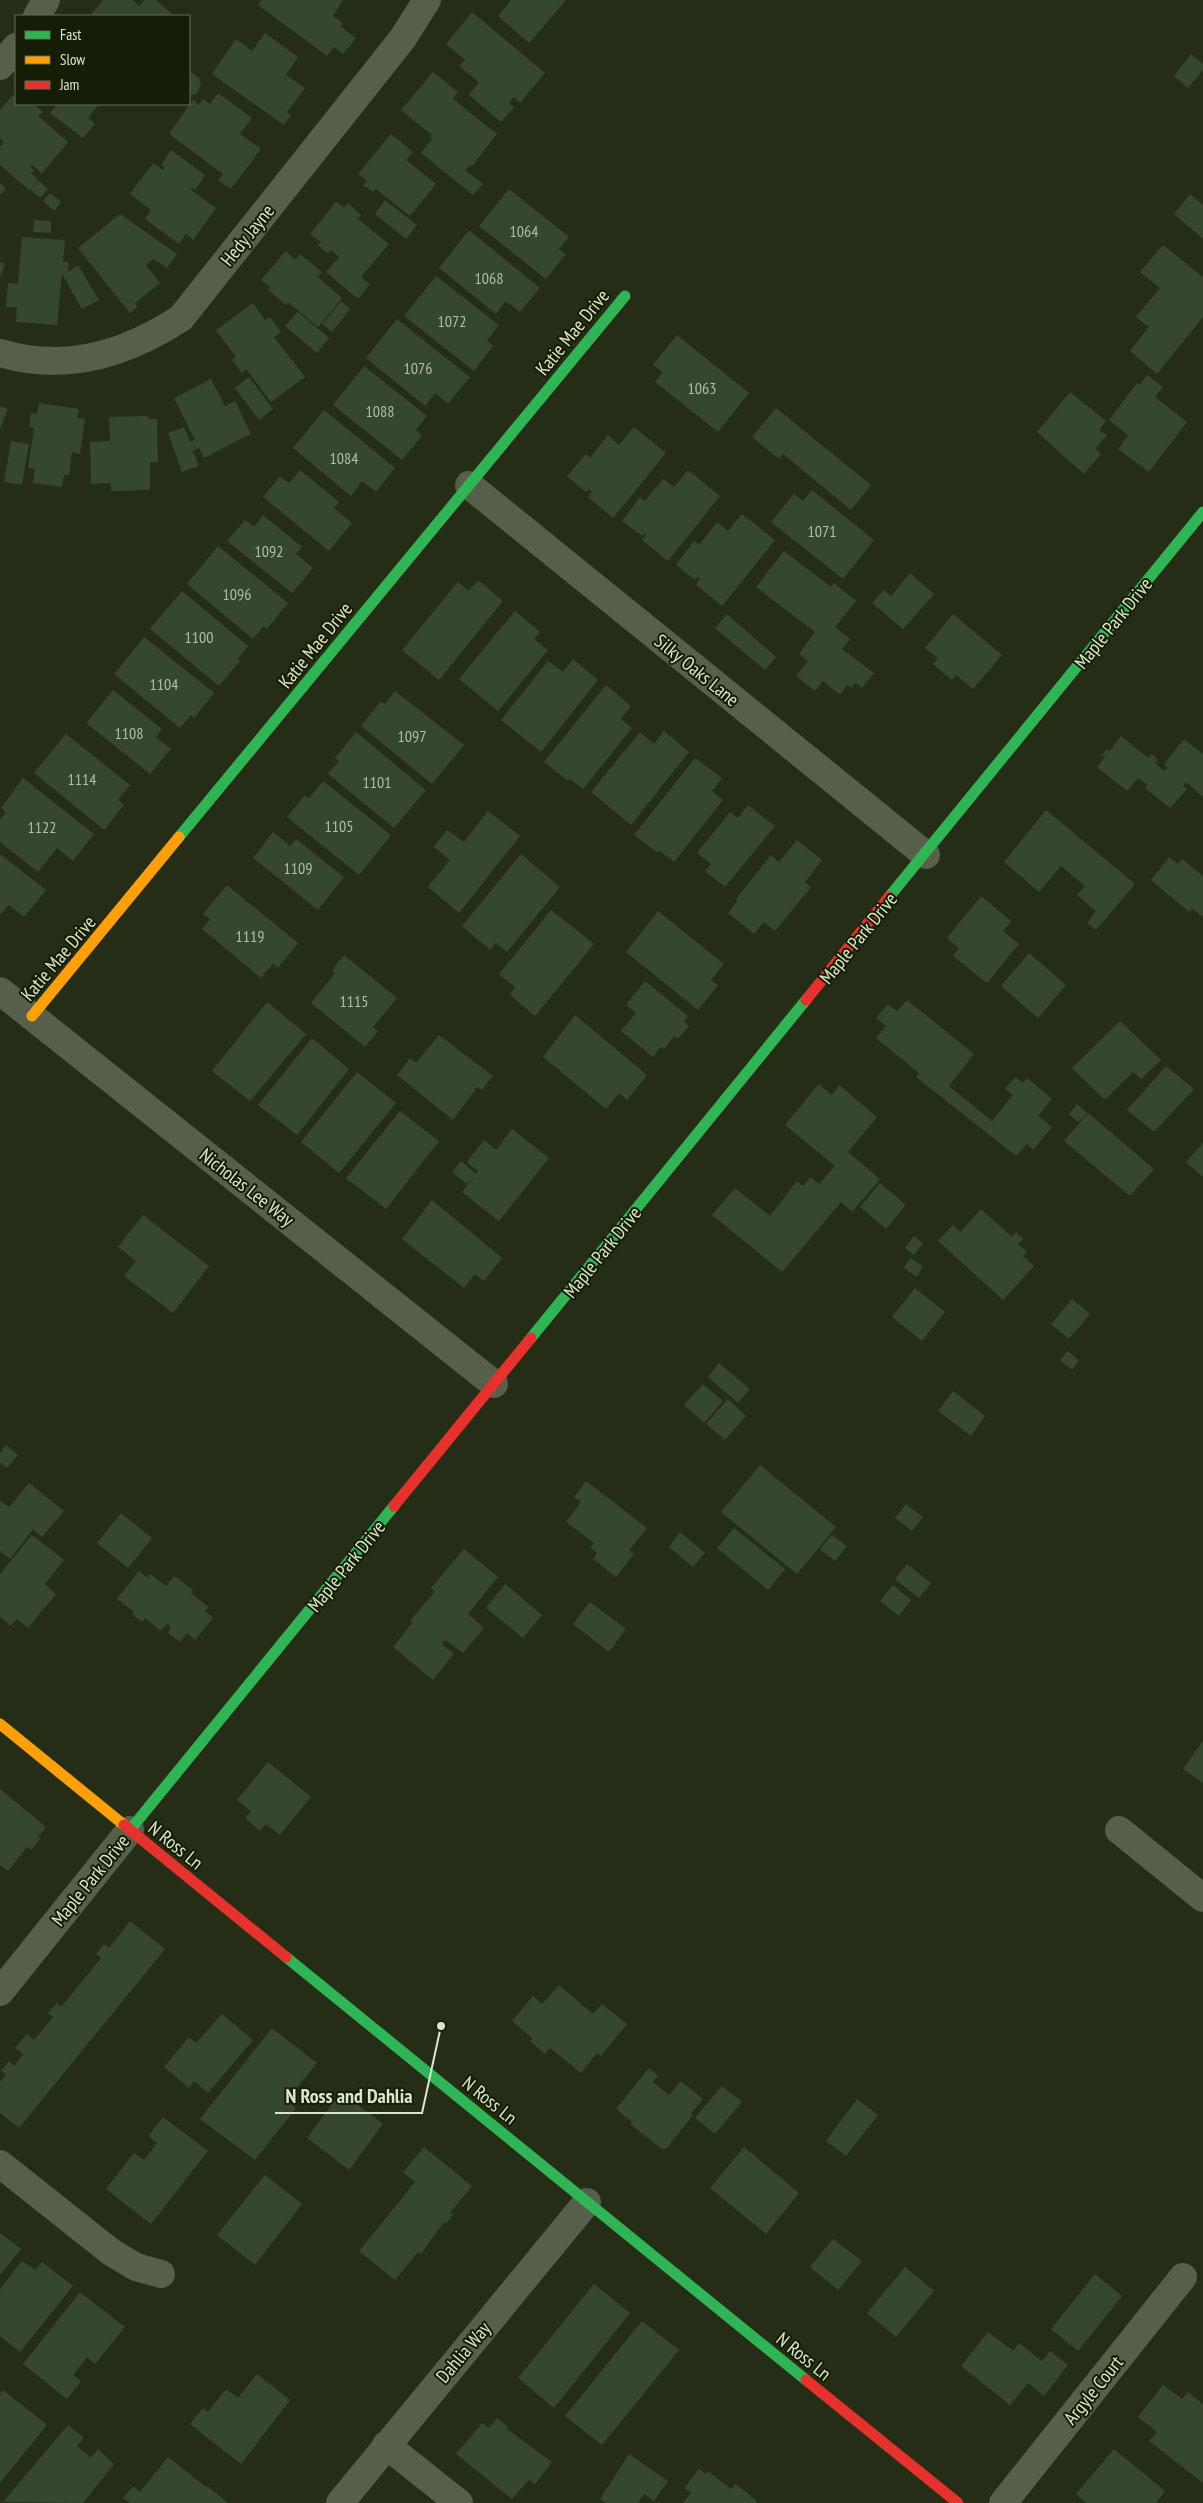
<svg xmlns="http://www.w3.org/2000/svg" width="1203" height="2503" font-family="'PT Sans Narrow',sans-serif">
  <style>
    .building { fill: #364730 }
    .lines { fill: none; stroke-linecap: round; stroke-linejoin: round }
    .street { stroke: #575e4a; stroke-width: 28 }
    .fast { stroke: #30b455; stroke-width: 11 }
    .slow { stroke: #ff9f0a; stroke-width: 11 }
    .jam { stroke: #e5322d; stroke-width: 11 }
    .labels { text-anchor: middle; stroke-width: 4; stroke-linejoin: round; paint-order: stroke }
    .number-label { font-size: 16px; fill: #b2bfa3 }
    .street-label { font-size: 19px; fill: #dbe7c9; stroke: #151d06 }
    .leader { fill: none; stroke: #dbe7c9; stroke-width: 2 }
    .callout-dot { fill: #dbe7c9; stroke: #151d06; stroke-width: 2 }
    .callout-label { font-size: 20px; text-anchor: middle; font-weight: bold; fill: #dbe7c9; stroke: #151d06; stroke-width: 4; stroke-linejoin: round; paint-order: stroke }
  </style>
  <rect width="100%" height="100%" fill="#262d16"/>
  <path class="building" d="M103,0H133L139,6L144,0H156L171,13L168,16H90Z
    M262,0H343L333,16L343,23L340,26L356,38L343,54L334,47L327,56L258,5Z
    M511,0H566L529,43L498,16Z
    M472,12L545,73L520,103L514,97L509,103L514,107L501,122L469,95L479,82L459,66L465,60L446,44Z
    M265,33L298,57L286,75L305,88L287,112L291,115L284,125L212,74L236,39L252,51Z
    M1191,54L1203,64V70L1188,88L1174,76Z
    M433,72L458,92L453,99L497,134L472,166L470,165L465,170L483,184L473,195L421,153L432,139L430,138L432,135L401,110Z
    M192,73L199,78L201,86L196,94L189,95V74Z
    M218,93L252,118L240,134L261,149L231,189L218,180L223,174L169,134L193,100L199,105L203,99L210,104Z
    M13,95L16,97V104H33L43,112L38,116L68,142L42,173L32,165L30,167L34,170L31,173L38,179L29,190L0,165V147L4,142L0,138V110Z
    M58,104H99L88,118L95,124L83,138L50,113Z
    M391,134L413,152L406,160L436,184L410,216L376,189L373,192L363,185L367,181L358,174Z
    M171,150L205,175L195,190L192,188L191,190L216,208L193,240L186,234L179,244L145,219L151,210L130,194L153,163L163,170L165,167L161,165Z
    M38,180L48,189L40,198L30,189Z
    M0,183L6,189L0,195Z
    M509,189L569,237L559,249L566,254L546,279L479,226Z
    M50,193L61,202L54,211L43,201Z
    M1190,194L1203,205V239L1174,214Z
    M385,200L417,225L406,239L375,214Z
    M336,202L344,208L348,203L361,215L358,219L389,244L361,277L370,284L358,299L326,272L339,257L331,250L328,254L318,245L321,242L310,234Z
    M120,214L177,254L167,268L153,259L146,265L160,283L135,303L137,307L130,313L78,248Z
    M34,220L51,221V233L33,232Z
    M469,230L540,288L520,312L506,301L496,314L439,268Z
    M22,237L65,240L63,262H69L68,272L78,265L99,300L82,309L62,274L57,325L16,322L17,307H6L8,283L18,284Z
    M1163,245L1203,277V317L1157,374L1130,351L1149,327L1136,317L1160,288L1140,272Z
    M286,251L295,260L300,254L322,272L318,277L342,298L318,327L288,302L286,305L268,290L270,287L261,280Z
    M0,262L5,264L0,277Z
    M436,276L499,325L487,341L493,346L474,371L404,316Z
    M341,301L350,309L332,332L322,324Z
    M253,303L265,320L270,317L281,332L274,337L305,377L271,402L246,369L242,373L232,360L236,357L216,330Z
    M298,312L329,338L317,353L285,326Z
    M397,319L470,377L448,404L435,393L425,406L366,358Z
    M677,335L749,393L718,432L655,382L663,372L653,365Z
    M364,366L427,416L416,430L422,436L402,460L333,405Z
    M1147,375L1163,387L1155,397L1187,422L1149,472L1118,449L1128,435L1109,420L1137,383L1140,385Z
    M249,377L273,409L259,420L235,388Z
    M211,379L225,406L235,401L251,434L204,458L199,448L193,451L199,466L182,472L168,433L184,427L190,442L195,440L174,398Z
    M1070,392L1106,421L1099,430L1107,435L1095,449L1101,454L1084,474L1037,432Z
    M39,403L79,409L77,418L85,419L80,454L72,452L69,475H64L62,487L33,483L35,469L28,468L34,428L29,427L31,413L37,414Z
    M0,406L8,409L0,429Z
    M776,408L871,485L851,510L783,454L779,459L752,437Z
    M324,410L395,468L376,492L362,481L351,496L293,448Z
    M148,416L149,419H157L158,462H150V490L111,491V483L91,484L90,442L110,441L109,417Z
    M634,427L666,453L613,518L588,497L592,492L589,489L586,492L567,476L586,454L590,458L608,435L619,445Z
    M11,441L29,444L22,485L4,482Z
    M300,470L339,502L334,508L352,523L329,551L263,497L280,476L289,483Z
    M688,470L720,496L668,561L642,540L646,535L644,533L642,536L622,521L640,497L645,501L663,479L674,487Z
    M812,490L874,540L843,579L771,522L794,494L803,501Z
    M742,514L775,540L722,606L696,585L700,579L698,577L695,580L676,565L694,541L699,545L717,522L728,531Z
    M263,515L302,547L296,554L313,568L292,593L227,541L245,520L254,527Z
    M218,546L288,603L267,629L264,626L253,639L187,584Z
    M784,551L831,587L834,583L856,601L835,627L850,639L842,649L874,673L862,688L855,683L851,688L847,685L840,695L823,681L815,691L796,676L808,661L799,654L815,632L756,587Z
    M910,573L934,594L903,629L872,603L884,590L891,596Z
    M478,580L503,601L439,680L402,650L458,582L469,591Z
    M182,591L248,646L238,659L240,661L219,686L150,629Z
    M515,611L540,632L534,639L548,650L498,711L459,679Z
    M727,614L776,657L765,670L715,628Z
    M953,614L1002,655L973,689L956,675L952,680L933,664L938,658L925,648Z
    M144,637L214,693L194,718L191,715L180,728L114,674Z
    M573,659L598,680L541,752L501,720L548,661L563,672Z
    M606,685L631,706L621,719L632,728L583,789L570,779L568,781L544,762Z
    M113,690L162,729L156,737L171,749L150,774L86,723Z
    M395,691L464,745L432,784L361,726L381,701L385,704Z
    M664,731L689,752L631,825L591,792L640,732L654,744Z
    M356,732L426,790L394,828L328,774L339,761L335,758Z
    M66,734L130,785L118,800L124,805L104,830L34,773Z
    M1121,736L1148,758L1152,754L1158,760L1155,763L1164,771L1168,768L1164,764L1184,739L1203,754V797L1186,782L1183,786L1187,789L1170,808L1145,788L1148,785L1138,778L1127,791L1097,767L1105,757L1102,755L1107,749L1110,751Z
    M695,758L722,778L712,791L723,800L674,862L660,851L658,853L634,835Z
    M23,778L94,834L73,861L57,848L38,872L0,842V820L6,812L1,808Z
    M323,781L391,835L359,875L287,817L304,796L309,798Z
    M748,805L775,826L725,887L705,871L711,864L697,853L730,812L738,818Z
    M1046,810L1135,884L1096,930L1087,923L1096,911L1077,895L1085,886L1061,866L1039,892L1004,862Z
    M488,811L520,836L459,913L428,887L450,860L434,847L447,830L464,842Z
    M273,832L290,846L296,839L344,877L318,910L253,858Z
    M797,840L822,860L805,882L811,887L775,931L764,922L754,934L728,913L737,901L736,899L771,855L779,862Z
    M0,854L46,890L24,917L9,905L0,915Z
    M521,854L560,887L507,952L496,943L490,950L462,926Z
    M1169,857L1178,864L1182,859L1203,876V917L1192,908L1189,912L1151,880Z
    M227,885L298,943L278,968L273,964L261,978L202,929L210,919L203,914Z
    M981,896L1011,921L1003,931L1019,944L987,983L953,956L959,948L947,938Z
    M551,910L594,944L535,1016L510,995L515,987L499,974Z
    M658,911L724,964L711,980L718,985L698,1010L626,952Z
    M1029,953L1066,985L1038,1018L1001,986Z
    M344,955L397,998L373,1027L378,1031L365,1047L311,1003L335,973L332,970Z
    M645,981L688,1016L684,1022L689,1026L678,1039L674,1036L664,1049L661,1047L653,1057L621,1031L636,1013L626,1005Z
    M907,1000L974,1054L949,1086L992,1121L1013,1095L1005,1089L1015,1077L1023,1083L1027,1078L1052,1099L1038,1116L1052,1127L1033,1150L1027,1144L1016,1156L916,1077L919,1073L876,1038L886,1026L876,1018L888,1004L897,1011Z
    M267,1002L306,1034L250,1101L212,1071Z
    M575,1015L647,1075L627,1100L619,1093L606,1109L543,1057Z
    M1120,1021L1161,1060L1141,1079L1133,1072L1105,1100L1072,1068Z
    M439,1035L493,1076L482,1090L477,1087L453,1120L397,1075L410,1058L416,1063Z
    M312,1038L349,1069L297,1135L258,1105Z
    M1166,1066L1194,1089L1154,1132L1127,1110Z
    M357,1072L396,1103L339,1173L301,1142Z
    M819,1084L832,1095L839,1085L877,1117L848,1152L880,1179L852,1212L841,1202L782,1272L712,1215L735,1188L770,1216L797,1181L803,1186L811,1177L819,1184L835,1166L785,1125Z
    M1077,1104L1087,1113L1078,1122L1069,1114Z
    M400,1111L439,1141L386,1209L346,1178Z
    M1088,1113L1154,1169L1130,1196L1064,1141Z
    M512,1129L549,1158L499,1221L462,1192L475,1176L467,1184L452,1172L461,1161L476,1174L478,1171L467,1162L484,1140L496,1150Z
    M1203,1143V1177L1186,1162Z
    M880,1183L906,1205L886,1229L860,1207Z
    M432,1200L502,1258L484,1281L475,1274L464,1288L402,1239Z
    M981,1209L1012,1237L1016,1232L1023,1239L1018,1244L1027,1252L1023,1256L1034,1266L1003,1300L938,1241L953,1225L960,1232Z
    M143,1215L209,1266L173,1313L124,1276L136,1261L118,1247Z
    M914,1236L923,1243L914,1255L905,1248Z
    M910,1258L923,1266L917,1277L904,1268Z
    M915,1288L945,1312L922,1341L892,1317Z
    M1072,1299L1090,1314L1069,1339L1051,1324Z
    M1068,1351L1079,1361L1072,1370L1060,1360Z
    M719,1363L750,1389L738,1403L708,1377Z
    M703,1384L723,1401L704,1423L684,1405Z
    M953,1391L985,1416L971,1436L938,1411Z
    M728,1399L746,1416L725,1440L706,1424Z
    M6,1445L18,1455L7,1468L0,1463V1453Z
    M760,1465L836,1527L797,1574L721,1512Z
    M586,1481L647,1528L629,1550L634,1554L616,1577L593,1559L597,1553L590,1547L594,1543L566,1522L581,1502L574,1497Z
    M29,1483L64,1511L42,1537L33,1529L10,1559L0,1551V1500L9,1507Z
    M906,1504L923,1517L912,1531L895,1518Z
    M121,1513L152,1538L128,1568L97,1543Z
    M734,1528L785,1569L768,1590L717,1548Z
    M680,1532L705,1553L693,1567L669,1547Z
    M32,1535L64,1560L45,1584L56,1594L28,1628L17,1619L11,1626L0,1617V1574Z
    M832,1535L847,1546L835,1561L820,1549Z
    M464,1549L498,1577L468,1614L484,1628L463,1653L445,1640L442,1644L454,1654L433,1680L393,1647L412,1623L410,1621L435,1591L431,1588Z
    M907,1564L931,1583L919,1598L895,1579Z
    M139,1571L148,1578L150,1574L166,1586L174,1576L193,1590L191,1593L208,1607L205,1611L213,1618L195,1640L187,1633L180,1642L168,1633L171,1627L167,1624L161,1631L145,1618L142,1622L132,1614L134,1612L117,1599Z
    M505,1584L542,1615L523,1638L486,1608Z
    M893,1585L911,1600L899,1616L880,1601Z
    M590,1602L626,1629L609,1652L573,1624Z
    M1203,1741V1783L1183,1769Z
    M268,1762L311,1797L280,1835L266,1824L260,1831L245,1818L251,1811L237,1800Z
    M0,1789L46,1827L38,1837L40,1839L31,1850L27,1847L8,1871L0,1865Z
    M130,1921L165,1949L19,2128L0,2113V2082L6,2075L1,2071L9,2061L14,2066L23,2054L15,2048L27,2034L34,2040L53,2017L48,2013L57,2003L61,2007L101,1958L96,1954L104,1944L109,1948Z
    M559,1985L593,2014L602,2004L627,2024L601,2056L597,2053L581,2073L550,2048L545,2054L530,2041L533,2039L512,2021L533,1996L542,2004Z
    M222,2014L253,2040L208,2093L194,2081L189,2088L164,2067L189,2037L196,2043Z
    M272,2028L317,2063L287,2100L296,2108L255,2160L200,2119Z
    M649,2068L658,2076L653,2082L669,2095L681,2081L703,2099L691,2113L693,2115L666,2149H662L630,2124L632,2122L616,2109Z
    M722,2086L742,2102L715,2134L695,2118Z
    M341,2092L383,2124L349,2170L307,2138Z
    M857,2099L878,2115L846,2156L826,2141Z
    M163,2117L208,2151L151,2224L106,2189L134,2153L144,2160L157,2143L148,2136Z
    M424,2147L472,2186L450,2213L453,2215L446,2224L444,2222L421,2254L418,2252L395,2280L359,2251L415,2182L403,2172Z
    M744,2147L799,2193L766,2234L710,2188Z
    M265,2175L302,2204L255,2265L217,2235Z
    M0,2233L21,2249L0,2275Z
    M833,2239L862,2261L838,2290L810,2267Z
    M22,2261L35,2270L42,2262L73,2286L20,2352L0,2336V2289Z
    M905,2267L934,2291L896,2337L867,2313Z
    M1095,2274L1122,2296L1078,2351L1051,2329Z
    M594,2284L630,2313L554,2408L518,2378Z
    M80,2292L125,2327L95,2364L87,2357L73,2375L81,2381L67,2399L23,2364Z
    M642,2321L679,2350L602,2445L565,2416Z
    M988,2332L1013,2351L1019,2343L1042,2361L1050,2351L1068,2365L1044,2396L1028,2383L1010,2405L961,2366Z
    M257,2374L290,2400L241,2464L190,2424L203,2408L208,2412L226,2389L238,2398Z
    M1163,2385L1182,2399L1188,2392L1203,2404V2483L1149,2441L1157,2432L1138,2417Z
    M3,2390L47,2425L0,2483V2393Z
    M497,2418L508,2427L507,2429L552,2462L535,2484L529,2480L512,2499L456,2454L482,2423L489,2428Z
    M68,2425L84,2438L77,2446L91,2458L98,2449L114,2464L83,2503L3,2502Z
    M1114,2449L1165,2491L1156,2503H1087L1076,2494Z
    M629,2454L668,2481L654,2501L644,2494L638,2503H606L600,2499Z
    M168,2457L206,2487L207,2486L228,2503H130L123,2498L133,2486L140,2492Z
    M699,2469L706,2474L708,2471L731,2489L736,2484L757,2501L756,2503H683L691,2493L684,2488Z"/>
  <g class="lines">
    <path class="street" d="M37,16L46,0
      M0,66L16,47
      M0,353C66,373 126,354 181,318L403,38L427,0
      M469,485L926,855
      M0,991L494,1384
      M1119,1830L1203,1898
      M0,1992L130,1830
      M0,2164L111,2252L136,2267L161,2274
      M386,2445L459,2503
      M340,2503L587,2202
      M1003,2503L1183,2277"/>
    <path class="fast" d="M179,837L625,296
      M889,897L1203,512
      M531,1338L806,1000
      M130,1830L394,1506
      M286,1957L806,2380"/>
    <path class="slow" d="M32,1016L179,837
      M0,1724L124,1825"/>
    <path class="jam" d="M806,1000L889,897
      M394,1506L531,1338
      M124,1825L286,1957
      M806,2380L958,2503"/>
  </g>
  <g class="labels">
    <g class="number-label">
      <text x="524" y="237">1064</text>
      <text x="489" y="284">1068</text>
      <text x="452" y="327">1072</text>
      <text x="418" y="374">1076</text>
      <text x="702" y="394">1063</text>
      <text x="380" y="417">1088</text>
      <text x="344" y="464">1084</text>
      <text x="822" y="537">1071</text>
      <text x="269" y="557">1092</text>
      <text x="237" y="600">1096</text>
      <text x="199" y="643">1100</text>
      <text x="164" y="690">1104</text>
      <text x="129" y="739">1108</text>
      <text x="412" y="742">1097</text>
      <text x="82" y="785">1114</text>
      <text x="377" y="788">1101</text>
      <text x="339" y="832">1105</text>
      <text x="42" y="833">1122</text>
      <text x="298" y="874">1109</text>
      <text x="250" y="942">1119</text>
      <text x="354" y="1007">1115</text>
    </g>
    <g class="street-label">
      <text transform="translate(247 235) rotate(-51)" y="7">Hedy Jayne</text>
      <text transform="translate(572 332) rotate(-51)" y="7">Katie Mae Drive</text>
      <text transform="translate(1113 623) rotate(-51)" y="7">Maple Park Drive</text>
      <text transform="translate(315 645) rotate(-51)" y="7">Katie Mae Drive</text>
      <text transform="translate(697 670) rotate(39)" y="7">Silky Oaks Lane</text>
      <text transform="translate(858 938) rotate(-51)" y="7">Maple Park Drive</text>
      <text transform="translate(58 958) rotate(-50)" y="7">Katie Mae Drive</text>
      <text transform="translate(247 1187) rotate(38)" y="7">Nicholas Lee Way</text>
      <text transform="translate(602 1252) rotate(-51)" y="7">Maple Park Drive</text>
      <text transform="translate(346 1566) rotate(-51)" y="7">Maple Park Drive</text>
      <text transform="translate(176 1845) rotate(39)" y="7">N Ross Ln</text>
      <text transform="translate(90 1880) rotate(-51)" y="7">Maple Park Drive</text>
      <text transform="translate(490 2100) rotate(39)" y="7">N Ross Ln</text>
      <text transform="translate(463 2352) rotate(-50)" y="7">Dahlia Way</text>
      <text transform="translate(804 2356) rotate(39)" y="7">N Ross Ln</text>
      <text transform="translate(1093 2390) rotate(-51)" y="7">Argyle Court</text>
    </g>
  </g>
  <path class="leader" d="M441 2026L422 2113H275"/>
  <circle class="callout-dot" cx="441" cy="2026" r="5"/>
  <g class="callout-label">
    <text x="349" y="2103">N Ross and Dahlia</text>
  </g>
  <rect x="15" y="15" width="175" height="90" fill="#151d06" stroke="#646e54"/>
  <rect x="25" y="31" width="25" height="8" fill="#30b455" stroke="#646e54"/>
  <text x="60" y="40" font-size="15" fill="#dbe7c9">Fast</text>
  <rect x="25" y="56" width="25" height="8" fill="#ff9f0a" stroke="#646e54"/>
  <text x="60" y="65" font-size="15" fill="#dbe7c9">Slow</text>
  <rect x="25" y="81" width="25" height="8" fill="#e5322d" stroke="#646e54"/>
  <text x="60" y="90" font-size="15" fill="#dbe7c9">Jam</text>
</svg>
